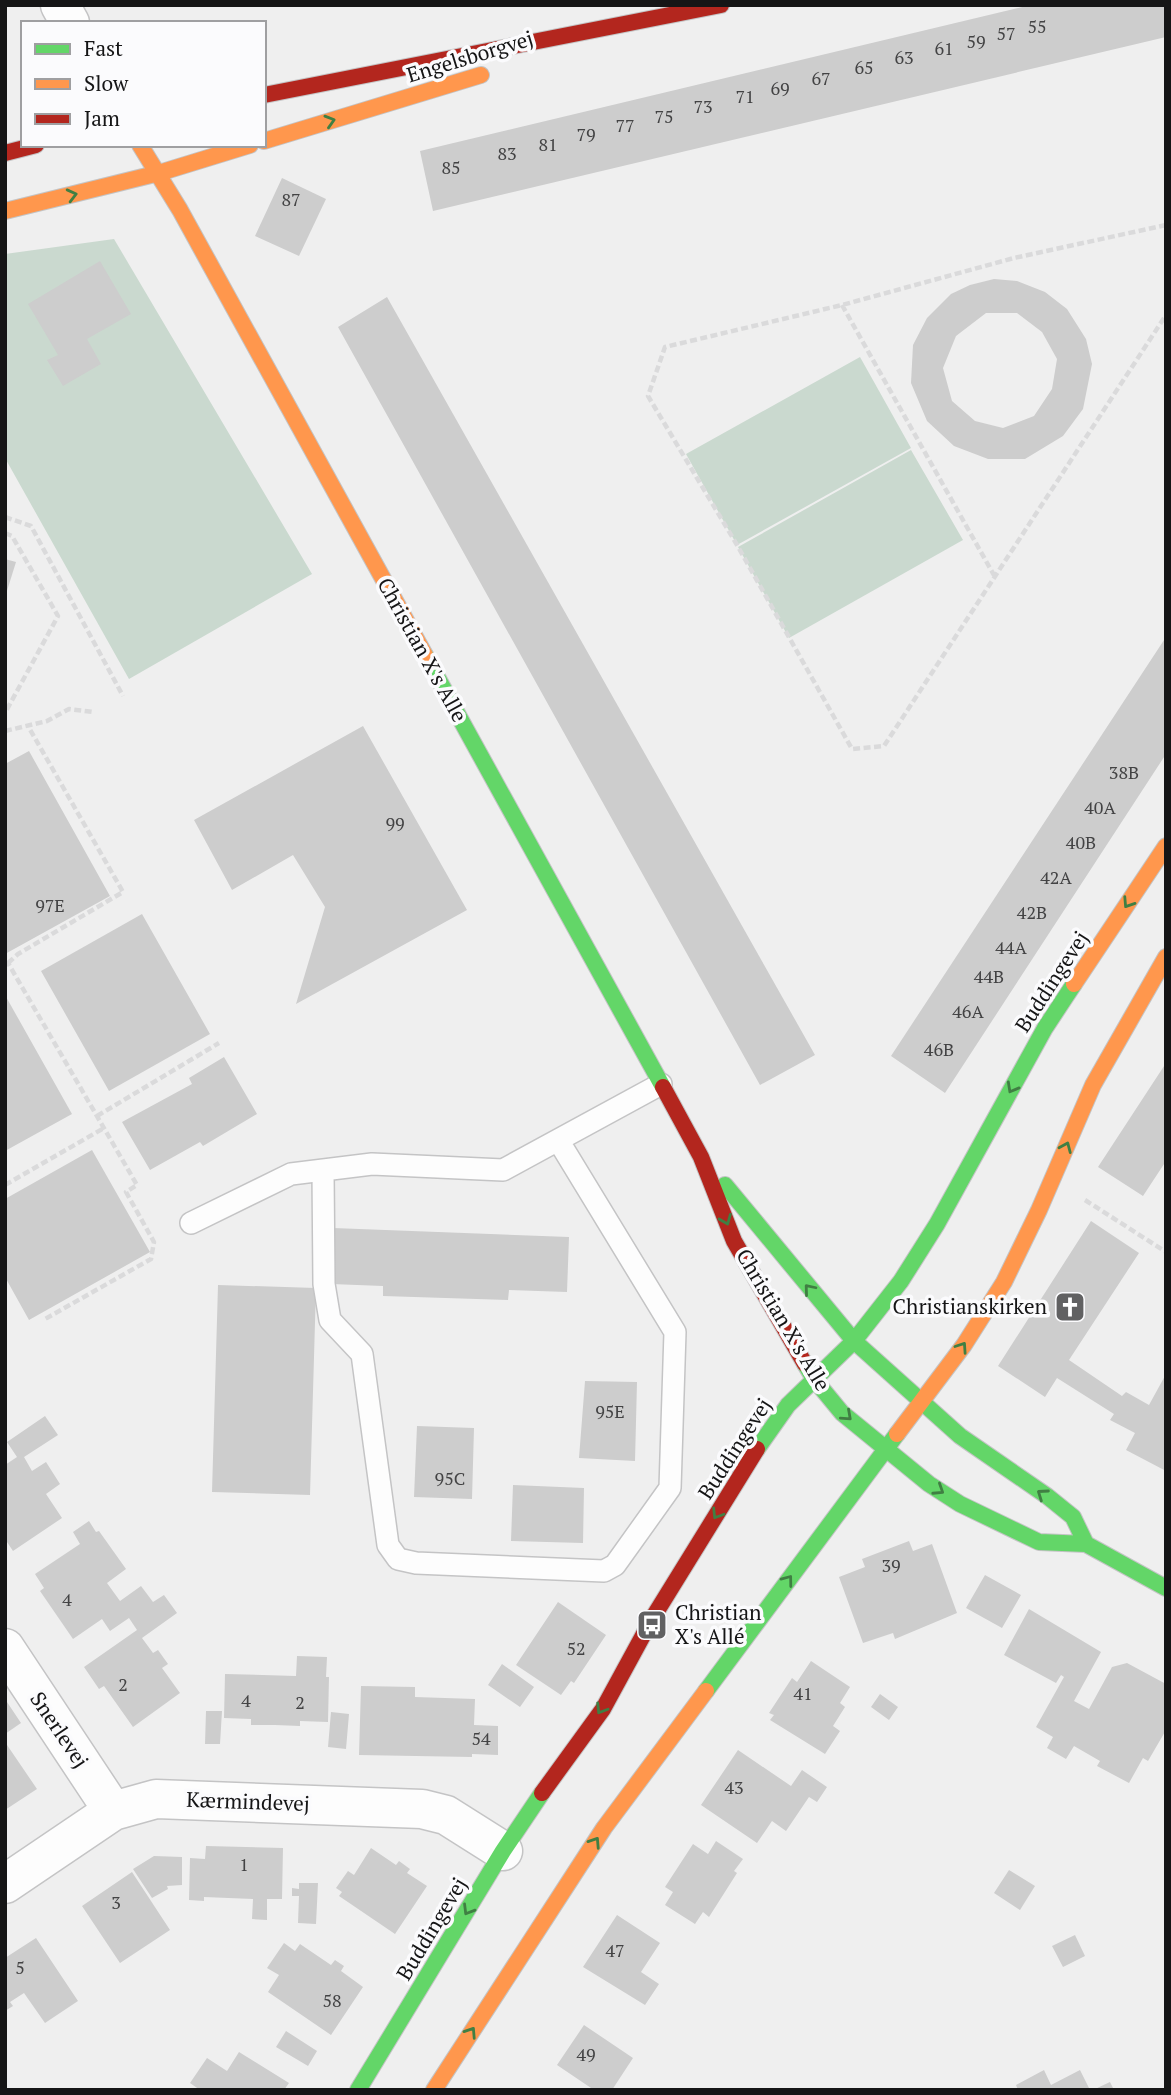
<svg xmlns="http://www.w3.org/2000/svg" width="1171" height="2095" font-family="'PT Serif',serif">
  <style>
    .green { fill: #cad9cf }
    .building { fill: #cdcdcd; fill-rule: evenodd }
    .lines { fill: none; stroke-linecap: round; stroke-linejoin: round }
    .lane-casing { stroke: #c4c4c5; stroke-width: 24 }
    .street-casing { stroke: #c4c4c5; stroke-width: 41 }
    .fast-casing { stroke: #c4c4c5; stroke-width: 18 }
    .slow-casing { stroke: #c4c4c5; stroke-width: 18 }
    .jam-casing { stroke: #c4c4c5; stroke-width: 18 }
    .path { stroke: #dadadb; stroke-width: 4.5; stroke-dasharray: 7 3.5; stroke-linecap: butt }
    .lane { stroke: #fdfdfd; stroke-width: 21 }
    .street { stroke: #fdfdfd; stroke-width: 38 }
    .fast { stroke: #63d668; stroke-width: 16 }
    .slow { stroke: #ff974d; stroke-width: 16 }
    .jam { stroke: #b3261e; stroke-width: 16 }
    .oneway { stroke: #407f43 }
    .labels { text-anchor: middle; stroke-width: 7; stroke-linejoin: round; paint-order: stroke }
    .number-label { font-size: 18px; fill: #434344 }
    .street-label { font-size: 21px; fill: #151516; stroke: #fbfbfd }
    .poi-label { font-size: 21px; fill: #151516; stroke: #fbfbfd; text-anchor: end }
  </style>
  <rect width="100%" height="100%" fill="#efefef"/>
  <path class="green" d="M114,239L312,574L129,679L5,458V254Z
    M860,357L911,448L737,545L686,454Z
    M911,450L963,540L789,638L738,547Z"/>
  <path class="building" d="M1031,5H1166V37L433,211L420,151Z
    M282,178L326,199L299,256L255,236Z
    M100,261L131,314L87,339L101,364L63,386L47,360L58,355L28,304Z
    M994,279L1017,281L1045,292L1067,309L1086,339L1092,364L1083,409L1063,436L1025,459H988L954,446L927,421L911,383L913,345L927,318L951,294L970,285ZM986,313H1017L1042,332L1057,359L1052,389L1034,416L1003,428L975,421L952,401L943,368L956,336Z
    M387,297L815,1055L760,1085L338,327Z
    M5,559L16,562L6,594L5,593Z
    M1166,637V754L945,1093L891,1056Z
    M363,726L467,910L296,1004L325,907L293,855L232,890L194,820Z
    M29,751L110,896L5,954V764Z
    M142,914L210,1034L109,1091L41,971Z
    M5,995L72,1114L5,1151Z
    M224,1057L257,1114L203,1146L200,1142L150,1170L122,1122L192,1084L189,1078Z
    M1166,1063V1161L1143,1196L1098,1167Z
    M92,1150L150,1252L29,1320L5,1277V1199Z
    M1091,1221L1139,1253L1069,1360L1122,1396L1126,1392L1149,1405L1166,1374V1471L1126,1450L1135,1433L1110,1420L1114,1414L1057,1378L1045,1397L998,1366Z
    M333,1228L569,1237L567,1292L509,1290L508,1300L383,1296V1286L331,1284Z
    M218,1285L316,1288L310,1495L212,1492Z
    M585,1381L637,1382L635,1461L579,1458Z
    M45,1416L58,1435L24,1457L32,1471L46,1462L60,1484L46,1494L62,1518L13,1551L5,1539V1465L17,1457L7,1442Z
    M417,1426L474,1428L472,1499L414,1497Z
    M513,1485L584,1488L583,1543L511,1541Z
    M89,1521L96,1532L99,1531L126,1569L107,1583L120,1601L141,1586L153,1602L164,1595L177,1613L142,1638L153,1653L158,1650L168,1664L162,1668L180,1693L133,1727L104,1686L99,1689L84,1667L137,1630L129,1618L110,1631L102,1619L73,1639L40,1591L44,1588L35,1574L80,1544L73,1532Z
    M909,1541L913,1551L932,1544L957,1613L895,1639L893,1633L863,1643L839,1577L865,1567L862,1559Z
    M985,1575L1021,1595L1002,1628L966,1608Z
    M558,1602L606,1635L574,1683L571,1681L561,1695L516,1665Z
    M1029,1609L1101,1652L1074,1701L1089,1709L1112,1667L1127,1663L1166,1684V1730L1148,1761L1143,1758L1129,1783L1097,1766L1100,1761L1074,1746L1066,1759L1047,1748L1053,1737L1036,1727L1064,1677L1061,1675L1056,1683L1004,1655Z
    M297,1656L327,1657L326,1677H329L328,1722L300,1721V1726L275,1725H251V1719L224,1718L225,1674L296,1676Z
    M811,1661L850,1687L840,1703L845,1707L833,1726L840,1731L825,1754L770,1720L774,1715L769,1713L792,1678L797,1682Z
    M502,1664L534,1687L520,1707L488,1685Z
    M361,1686L415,1687V1697L475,1699L474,1725L498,1726V1755L472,1754V1757L359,1755Z
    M880,1694L898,1707L889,1720L871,1707Z
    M5,1699L21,1723L5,1734Z
    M206,1711H222L220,1744H205Z
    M331,1712L349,1714L346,1749L328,1747Z
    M5,1742L37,1789L5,1810Z
    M738,1750L791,1786L802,1770L827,1787L817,1802L809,1797L786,1831L772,1821L757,1843L701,1805Z
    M716,1841L743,1859L734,1871L737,1873L709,1917L703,1912L695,1924L665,1905L673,1892L665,1887L693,1844L708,1854Z
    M206,1846L283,1848L282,1899H267V1920L252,1919L253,1899L204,1897V1901L189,1900L190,1858L205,1859Z
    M371,1848L396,1865L399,1861L410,1869L407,1873L427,1886L395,1934L339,1896L342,1892L336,1888L348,1871L354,1875Z
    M154,1856L182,1857V1885L167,1886L168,1889L152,1898L133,1869Z
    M1009,1870L1035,1886L1020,1910L994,1893Z
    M132,1872L170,1930L120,1963L82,1906Z
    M299,1883H318L316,1924L298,1923L299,1896H292V1888L299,1889Z
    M617,1915L660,1943L641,1972L659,1984L645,2005L583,1967Z
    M1075,1935L1085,1956L1063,1967L1052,1946Z
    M36,1938L78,2001L45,2023L24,1993L10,2002L13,2006L5,2011V1958Z
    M284,1943L295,1951L300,1944L331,1965L335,1960L344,1966L341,1971L363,1987L331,2035L268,1992L279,1975L267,1968Z
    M584,2025L633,2058L612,2090H594L557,2065Z
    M286,2031L317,2051L308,2066L276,2047Z
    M239,2052L289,2083L284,2090H200L190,2083L207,2058L227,2071Z
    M1044,2070L1051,2085L1080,2070L1090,2090H1018L1016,2085Z
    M1110,2082L1114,2090H1093Z"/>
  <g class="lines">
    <g class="lane-casing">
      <path id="lane" d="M323,1171L324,1284L330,1320L362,1354L388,1545L398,1559L416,1563L604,1571L615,1565L670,1488L675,1332L558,1140
        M191,1223L291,1174L372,1164L503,1170L661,1084"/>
    </g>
    <g class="street-casing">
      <path id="street" d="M60,5L70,23
        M5,1648L113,1811
        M5,1884L113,1811L156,1799L422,1809L446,1815L503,1851"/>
    </g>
    <g class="fast-casing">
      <path id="fast" d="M425,655L663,1087
        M725,1185L854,1341L960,1436L1047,1496L1073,1517L1086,1544
        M805,1364L814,1379L842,1413L929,1484L960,1504L1039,1542L1086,1544L1166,1588
        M757,1449L788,1405L854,1341L901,1281L937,1224L1045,1028L1074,984
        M706,1691L897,1434
        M358,2090L503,1851L542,1793"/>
    </g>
    <g class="slow-casing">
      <path id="slow" d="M264,141L481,75
        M140,145L180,210L425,655
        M5,211L159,173L250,145
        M1074,984L1166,846
        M897,1434L964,1345L1004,1282L1039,1210L1093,1085L1166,957
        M434,2090L604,1828L706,1691"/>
    </g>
    <g class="jam-casing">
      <path id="jam" d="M264,95L721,5
        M5,153L36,145
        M663,1087L701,1157L734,1241L805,1364
        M542,1793L603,1709L652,1619L757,1449"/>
    </g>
    <path class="path" d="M1166,225L1014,258L842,305L665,347L648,396L737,545L852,749L884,746L1166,315
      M842,305L995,577
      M5,517L31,526L123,696
      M5,533L12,536L58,616L5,713
      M5,731L47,721L69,709L93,712
      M8,963L18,954L123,892L28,726
      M5,965L8,963L137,1185L126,1192L154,1242L151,1259L45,1319
      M97,1116L219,1043
      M5,1185L104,1128
      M1085,1200L1166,1252"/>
    <use href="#lane" class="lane"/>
    <use href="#street" class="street"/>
    <use href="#fast" class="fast"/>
    <use href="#slow" class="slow"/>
    <use href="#jam" class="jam"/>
  </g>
  <defs><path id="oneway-chevron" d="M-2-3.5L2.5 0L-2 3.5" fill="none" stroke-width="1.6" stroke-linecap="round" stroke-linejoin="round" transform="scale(1.75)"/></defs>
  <g class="oneway">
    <use href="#oneway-chevron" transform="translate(330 121) rotate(-17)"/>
    <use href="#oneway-chevron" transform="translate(72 195) rotate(-14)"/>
    <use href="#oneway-chevron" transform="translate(1128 903) rotate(123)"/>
    <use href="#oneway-chevron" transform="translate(1012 1088) rotate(119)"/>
    <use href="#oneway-chevron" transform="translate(1066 1147) rotate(-67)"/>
    <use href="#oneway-chevron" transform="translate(726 1220) rotate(68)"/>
    <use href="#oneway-chevron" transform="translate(809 1289) rotate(-130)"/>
    <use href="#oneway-chevron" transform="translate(962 1347) rotate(-56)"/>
    <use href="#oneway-chevron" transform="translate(847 1416) rotate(42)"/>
    <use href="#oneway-chevron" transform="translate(939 1490) rotate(33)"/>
    <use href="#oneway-chevron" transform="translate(1042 1494) rotate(-145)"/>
    <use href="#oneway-chevron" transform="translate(717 1514) rotate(122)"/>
    <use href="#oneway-chevron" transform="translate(788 1580) rotate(-53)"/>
    <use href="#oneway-chevron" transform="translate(601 1709) rotate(122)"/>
    <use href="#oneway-chevron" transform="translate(595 1842) rotate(-57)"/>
    <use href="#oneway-chevron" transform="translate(468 1910) rotate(121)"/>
    <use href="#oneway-chevron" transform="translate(471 2032) rotate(-57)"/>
  </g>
  <defs>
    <g id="church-square" transform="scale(1.575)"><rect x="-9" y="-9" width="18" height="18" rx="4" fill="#616162" stroke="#fbfbfd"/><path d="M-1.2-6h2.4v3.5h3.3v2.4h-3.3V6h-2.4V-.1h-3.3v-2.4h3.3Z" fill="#fff"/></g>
    <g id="bus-square" transform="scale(1.575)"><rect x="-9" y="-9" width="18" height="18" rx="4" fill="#616162" stroke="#fbfbfd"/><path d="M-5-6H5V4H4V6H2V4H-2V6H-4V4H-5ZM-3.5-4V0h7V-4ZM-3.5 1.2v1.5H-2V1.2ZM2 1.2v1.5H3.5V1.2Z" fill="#fff"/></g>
  </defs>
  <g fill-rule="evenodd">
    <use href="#church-square" x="1070" y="1307"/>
    <use href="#bus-square" x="652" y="1625"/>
  </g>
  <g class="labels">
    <g class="number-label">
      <text x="1037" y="33">55</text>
      <text x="1006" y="40">57</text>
      <text x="976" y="48">59</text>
      <text x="944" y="55">61</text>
      <text x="904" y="64">63</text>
      <text x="864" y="74">65</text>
      <text x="821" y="85">67</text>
      <text x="780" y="95">69</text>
      <text x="745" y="103">71</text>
      <text x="703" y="113">73</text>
      <text x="664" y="123">75</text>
      <text x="625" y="132">77</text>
      <text x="586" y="141">79</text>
      <text x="548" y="151">81</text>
      <text x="507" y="160">83</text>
      <text x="451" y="174">85</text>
      <text x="291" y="206">87</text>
      <text x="1124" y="779">38B</text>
      <text x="1100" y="814">40A</text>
      <text x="395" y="830">99</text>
      <text x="1081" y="849">40B</text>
      <text x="1056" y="884">42A</text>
      <text x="50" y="912">97E</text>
      <text x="1032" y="919">42B</text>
      <text x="1011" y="954">44A</text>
      <text x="989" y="983">44B</text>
      <text x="968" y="1018">46A</text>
      <text x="939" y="1056">46B</text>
      <text x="610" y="1418">95E</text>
      <text x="450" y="1485">95C</text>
      <text x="891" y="1572">39</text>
      <text x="67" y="1606">4</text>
      <text x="576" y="1655">52</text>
      <text x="123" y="1691">2</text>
      <text x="803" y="1700">41</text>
      <text x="246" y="1707">4</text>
      <text x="300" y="1709">2</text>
      <text x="481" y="1745">54</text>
      <text x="734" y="1794">43</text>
      <text x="244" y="1871">1</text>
      <text x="116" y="1909">3</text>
      <text x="615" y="1957">47</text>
      <text x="20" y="1974">5</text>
      <text x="332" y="2007">58</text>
      <text x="586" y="2061">49</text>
    </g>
    <g class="street-label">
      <text transform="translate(470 57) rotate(-17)" y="7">Engelsborgvej</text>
      <text transform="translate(422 650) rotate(61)" y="7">Christian X's Alle</text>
      <text transform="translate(1052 982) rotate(-57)" y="7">Buddingevej</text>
      <text transform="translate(783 1320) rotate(59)" y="7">Christian X's Alle</text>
      <text transform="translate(735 1449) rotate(-57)" y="7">Buddingevej</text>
      <text transform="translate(59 1730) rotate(56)" y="7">Snerlevej</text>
      <text transform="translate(248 1802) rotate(2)" y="7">Kærmindevej</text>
      <text transform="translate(432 1929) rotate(-59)" y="7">Buddingevej</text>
    </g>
    <g class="poi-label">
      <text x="1047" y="1314">Christianskirken</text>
      <text x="675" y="1620" text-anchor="start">Christian<tspan x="675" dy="24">X's Allé</tspan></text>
    </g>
  </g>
  <rect width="1171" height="2095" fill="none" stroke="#151516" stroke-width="14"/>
  <rect x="21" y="21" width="245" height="126" fill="#fbfbfd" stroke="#9f9fa1" stroke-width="2"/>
  <rect x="35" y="44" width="35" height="10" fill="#63d668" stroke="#9f9fa1" stroke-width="2"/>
  <text x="84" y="56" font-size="21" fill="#151516">Fast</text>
  <rect x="35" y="79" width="35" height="10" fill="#ff974d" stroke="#9f9fa1" stroke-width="2"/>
  <text x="84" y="91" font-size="21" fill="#151516">Slow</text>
  <rect x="35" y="114" width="35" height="10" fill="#b3261e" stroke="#9f9fa1" stroke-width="2"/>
  <text x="84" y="126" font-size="21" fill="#151516">Jam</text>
</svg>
